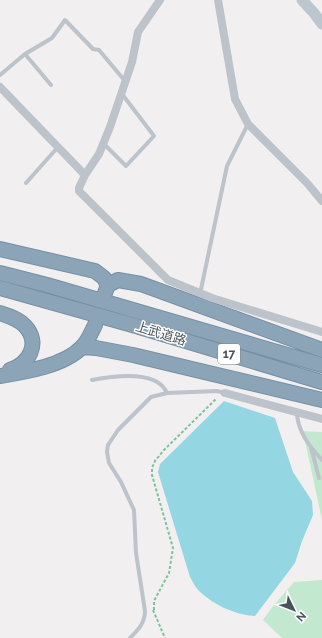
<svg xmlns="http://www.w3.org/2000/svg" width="322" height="638" font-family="Raleway,'Noto Sans JP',sans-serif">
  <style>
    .green { fill: #c2e9cf }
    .water { fill: #94d6e1 }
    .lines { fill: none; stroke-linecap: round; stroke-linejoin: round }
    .highway-casing { stroke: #778fa3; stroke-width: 16 }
    .path { stroke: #7ec39d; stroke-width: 2; stroke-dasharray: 3 2; stroke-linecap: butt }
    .lane { stroke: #bcc3ca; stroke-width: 4 }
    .street { stroke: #bcc3ca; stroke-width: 8 }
    .secondary { stroke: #bcc6ce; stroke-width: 11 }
    .highway { stroke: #8ca4b7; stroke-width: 14 }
    .labels { text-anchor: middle; stroke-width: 3; stroke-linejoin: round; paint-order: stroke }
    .shield { fill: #fff; stroke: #80878c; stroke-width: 1 }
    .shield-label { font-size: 12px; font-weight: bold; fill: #49535a }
    .street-label { font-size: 13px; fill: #49535a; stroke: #fff }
  </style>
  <rect width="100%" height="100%" fill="#f1efef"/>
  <path class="green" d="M302,431L322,432V520L304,436Z
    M322,580V638H282L263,620L273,606L294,582Z"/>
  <path class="water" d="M224,401L275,418L293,472L312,501L313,515L302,541L295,563L255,616C235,615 214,605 199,591C195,587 193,582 190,577L158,472L160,464Z"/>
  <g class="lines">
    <g class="highway-casing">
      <path id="highway" d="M0,249L95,271L104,278L108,285
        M0,273L47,285L322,365
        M0,288L136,326L322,382
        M105,293L108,285L118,280L141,284L322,350
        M0,313C9,316 19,319 25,326C41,343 29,364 10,370
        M82,347L96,348L133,355L322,400
        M0,376C25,372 64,366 82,347C88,341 91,333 95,325"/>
    </g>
    <path class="path" d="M153,610L165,638
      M154,610V601L169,573L173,548L152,475V468L155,461L164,450L217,398"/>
    <path class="lane" d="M25,54L51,85
      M0,75L25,54L52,38L65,20L93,49L99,50L125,81
      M104,144L126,166L154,136L122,94
      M26,183L58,147
      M200,294L227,166L248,124
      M92,380C113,376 157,369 167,393
      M297,412C297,431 310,447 322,460
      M311,447L319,478
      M130,638C138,630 145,623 145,611L136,553L134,510L121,482L109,463L107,452L108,445L118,430L151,397L167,393L217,391L225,393"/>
    <path class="street" d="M160,0L138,32L132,62L110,127L99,154L85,175L79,188V191L168,280L212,298L322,332
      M218,0L235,99L248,124L307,183L322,201
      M0,87L85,175
      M225,393L322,419"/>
    <path class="secondary" d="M302,0L314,13L322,24"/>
    <use href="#highway" class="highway"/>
  </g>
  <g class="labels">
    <rect class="shield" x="218" y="344" width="22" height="20" rx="3"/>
    <g class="shield-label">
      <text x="229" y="358">17</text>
    </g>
    <g class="street-label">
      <text transform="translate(161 333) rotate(17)" y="5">上武道路</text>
    </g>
  </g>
  <g transform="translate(294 610) rotate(133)" stroke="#ffffff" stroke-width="3" paint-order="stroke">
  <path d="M0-3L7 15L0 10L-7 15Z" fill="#49535a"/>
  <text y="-6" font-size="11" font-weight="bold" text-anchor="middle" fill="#49535a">N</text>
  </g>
</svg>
